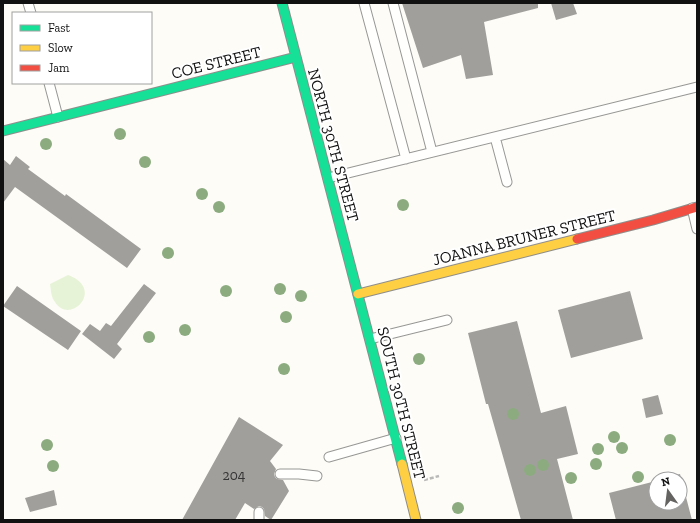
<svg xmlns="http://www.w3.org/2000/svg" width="700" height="523" font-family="'Zilla Slab',serif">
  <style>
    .green { fill: #e7f3d7 }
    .building { fill: #a19f9c }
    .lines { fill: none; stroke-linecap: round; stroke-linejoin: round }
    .lane-casing { stroke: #979795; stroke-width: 11 }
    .fast-casing { stroke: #8e8d8b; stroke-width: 11 }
    .slow-casing { stroke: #8e8d8b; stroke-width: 11 }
    .jam-casing { stroke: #8e8d8b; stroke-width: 11 }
    .path { stroke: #b9b9b8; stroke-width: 2.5; stroke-dasharray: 4 2; stroke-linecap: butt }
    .lane { stroke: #fffffe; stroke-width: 9 }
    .fast { stroke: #16e098; stroke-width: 9 }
    .slow { stroke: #ffcf43; stroke-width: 9 }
    .jam { stroke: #f24e42; stroke-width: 9 }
    .tree { fill: #8cac80 }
    .labels { text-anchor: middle; stroke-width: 4; stroke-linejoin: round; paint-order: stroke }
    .number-label { font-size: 14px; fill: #353434 }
    .street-label { font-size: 16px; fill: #111; stroke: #fff }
  </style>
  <rect width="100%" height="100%" fill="#fdfcf7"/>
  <path class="green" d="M68,275C106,289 70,326 55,302C51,297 51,290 50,284Z"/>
  <path class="building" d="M402,3H538V8L484,22L493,75L466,79L461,55L423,68Z
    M551,3H573L577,14L556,20Z
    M16,156L30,167L28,169L65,196L66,194L141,249L127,268L15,187L3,203V159L10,165Z
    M144,284L156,293L117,344L122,349L114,359L82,334L90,324L100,331L106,323L111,326Z
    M17,286L81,331L68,350L3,306Z
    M630,291L643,339L571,358L558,310Z
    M517,321L541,413L566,406L578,454L557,459L573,520H521L488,404H486L468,333Z
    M658,395L663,414L646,418L642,399Z
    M239,417L283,445L270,461L276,469L274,474L275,477L277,479L283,480L289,491L271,520L265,516L264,509L262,507L259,506L254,509L245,503L235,520H182Z
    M680,474L692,520H616L609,493L656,481V503H680V479H663Z
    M54,490L57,505L30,512L25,498Z"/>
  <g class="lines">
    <g class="lane-casing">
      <path id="lane" d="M28,3L31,13
        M364,3L406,159
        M393,3L432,152
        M49,83L58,117
        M495,137L507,182
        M328,178L697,87
        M692,208L697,229
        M370,339L447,320
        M329,457L396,438
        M280,474H299L317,476
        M259,512V520"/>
    </g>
    <g class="fast-casing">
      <path id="fast" d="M282,3L402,464
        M3,131L296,57"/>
    </g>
    <g class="slow-casing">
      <path id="slow" d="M358,294L577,239
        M402,464L416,520"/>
    </g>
    <g class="jam-casing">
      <path id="jam" d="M577,239L653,220L697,207"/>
    </g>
    <path class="path" d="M424,480L439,476"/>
    <use href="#lane" class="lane"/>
    <use href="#fast" class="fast"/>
    <use href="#slow" class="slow"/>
    <use href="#jam" class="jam"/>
  </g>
  <g class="tree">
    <circle cx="120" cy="134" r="6"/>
    <circle cx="46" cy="144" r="6"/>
    <circle cx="145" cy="162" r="6"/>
    <circle cx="202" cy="194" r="6"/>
    <circle cx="403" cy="205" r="6"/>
    <circle cx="219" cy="207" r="6"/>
    <circle cx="168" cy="253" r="6"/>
    <circle cx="280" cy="289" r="6"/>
    <circle cx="226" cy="291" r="6"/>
    <circle cx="301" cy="296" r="6"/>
    <circle cx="286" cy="317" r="6"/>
    <circle cx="185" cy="330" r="6"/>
    <circle cx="149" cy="337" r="6"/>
    <circle cx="419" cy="359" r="6"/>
    <circle cx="284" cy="369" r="6"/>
    <circle cx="513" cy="414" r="6"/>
    <circle cx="614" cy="437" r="6"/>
    <circle cx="670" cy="440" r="6"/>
    <circle cx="47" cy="445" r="6"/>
    <circle cx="622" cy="448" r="6"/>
    <circle cx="598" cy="449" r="6"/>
    <circle cx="596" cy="464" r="6"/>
    <circle cx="543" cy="465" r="6"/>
    <circle cx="53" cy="466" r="6"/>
    <circle cx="530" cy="470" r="6"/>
    <circle cx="638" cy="477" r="6"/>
    <circle cx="571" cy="478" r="6"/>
    <circle cx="458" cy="508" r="6"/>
  </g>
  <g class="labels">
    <g class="number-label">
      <text x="234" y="480">204</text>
    </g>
    <g class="street-label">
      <text transform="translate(216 62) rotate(-14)" y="6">COE STREET</text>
      <text transform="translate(334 145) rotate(75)" y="6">NORTH 30TH STREET</text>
      <text transform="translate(524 237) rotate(-14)" y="6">JOANNA BRUNER STREET</text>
      <text transform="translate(402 403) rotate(76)" y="6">SOUTH 30TH STREET</text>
    </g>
  </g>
  <rect width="700" height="523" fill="none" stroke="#111111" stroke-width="8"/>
  <rect x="12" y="12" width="140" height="72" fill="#ffffff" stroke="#a0a0a0"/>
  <rect x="20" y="25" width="20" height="6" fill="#16e098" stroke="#a0a0a0"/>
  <text x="48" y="32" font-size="12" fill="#111111">Fast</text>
  <rect x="20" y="45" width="20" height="6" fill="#ffcf43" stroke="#a0a0a0"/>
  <text x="48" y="52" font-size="12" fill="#111111">Slow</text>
  <rect x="20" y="65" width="20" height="6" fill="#f24e42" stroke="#a0a0a0"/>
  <text x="48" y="72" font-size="12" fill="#111111">Jam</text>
  <g transform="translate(668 491) rotate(346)"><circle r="19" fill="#ffffff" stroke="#a0a0a0"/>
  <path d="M0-3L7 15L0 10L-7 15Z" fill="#646362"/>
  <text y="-6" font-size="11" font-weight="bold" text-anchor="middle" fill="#111111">N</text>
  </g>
</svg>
